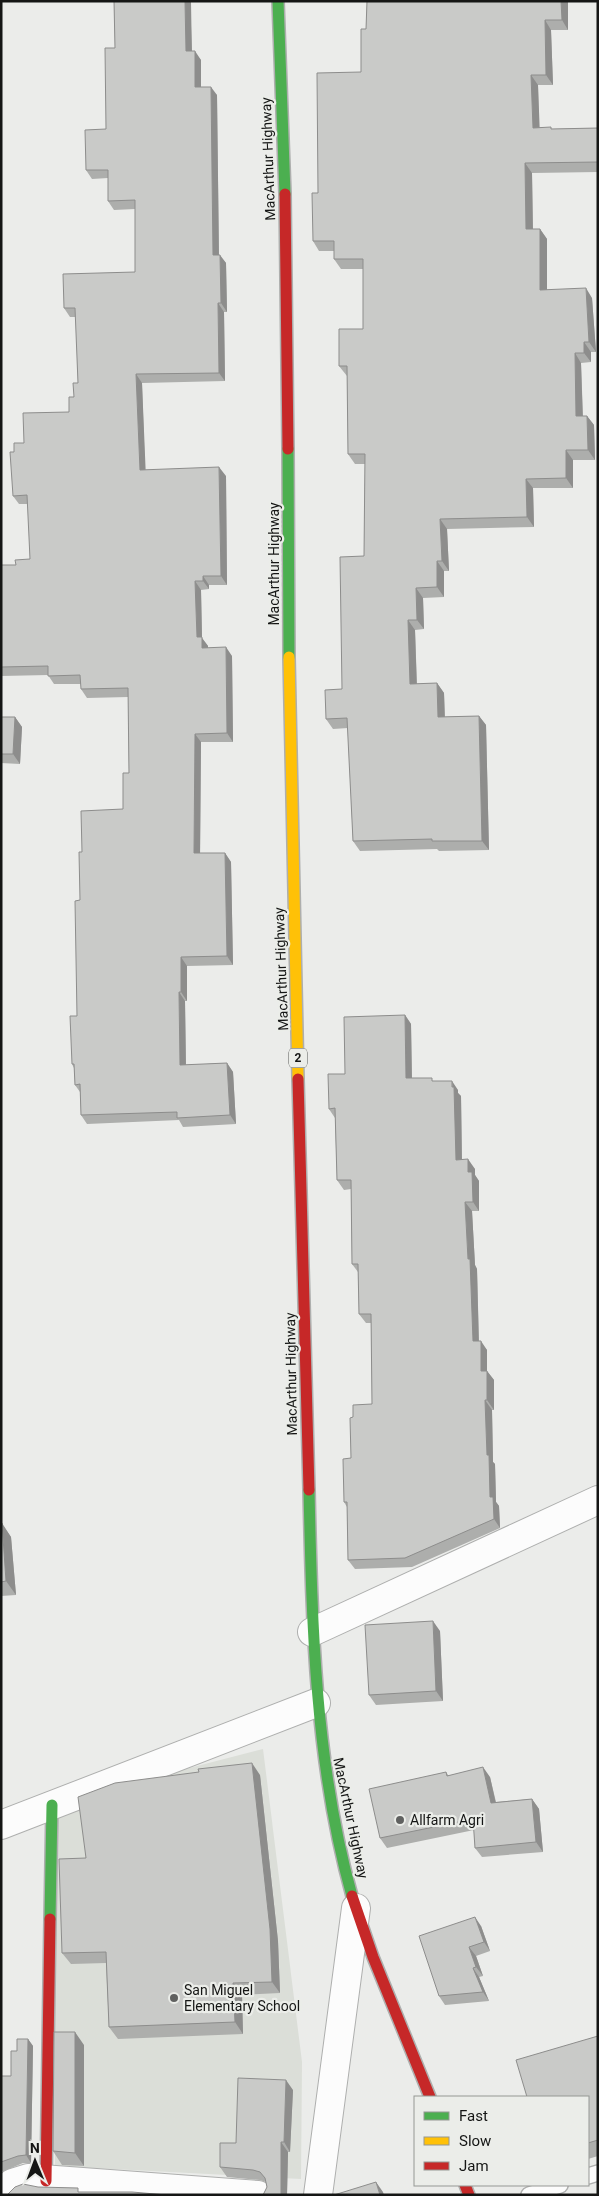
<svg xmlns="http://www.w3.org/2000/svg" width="599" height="2196" font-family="Roboto,sans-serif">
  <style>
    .built { fill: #dbded8 }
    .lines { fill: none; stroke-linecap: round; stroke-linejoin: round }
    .lane-casing { stroke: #aeafae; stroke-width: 18 }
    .street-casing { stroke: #aeafae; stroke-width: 30 }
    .fast-casing { stroke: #aeafae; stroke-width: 14 }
    .slow-casing { stroke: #aeafae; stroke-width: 14 }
    .jam-casing { stroke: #aeafae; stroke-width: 14 }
    .lane { stroke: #fcfcfc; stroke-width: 15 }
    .street { stroke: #fcfcfc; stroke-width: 28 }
    .fast { stroke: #4caf50; stroke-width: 11 }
    .slow { stroke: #ffc107; stroke-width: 11 }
    .jam { stroke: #c62828; stroke-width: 11 }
    .wall { fill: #adaeac }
    .shaded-wall { fill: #8d8d8c }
    .building { fill: #c9cac8; stroke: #8d8d8c }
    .poi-dot { fill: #606160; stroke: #ebede9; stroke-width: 2 }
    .labels { text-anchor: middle; stroke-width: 4.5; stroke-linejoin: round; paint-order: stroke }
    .shield { fill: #ebede9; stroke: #555655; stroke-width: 1 }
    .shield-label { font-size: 12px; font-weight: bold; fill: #151615 }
    .street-label { font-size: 14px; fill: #151615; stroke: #ebede9 }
    .poi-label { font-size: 14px; fill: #151615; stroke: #ebede9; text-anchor: start }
  </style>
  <rect width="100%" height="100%" fill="#ebecea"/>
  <path class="built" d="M263,1749L302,2062L301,2179L55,2166L54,1803Z"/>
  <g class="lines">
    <g class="lane-casing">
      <path id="lane" d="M588,2176L598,2173
        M529,2195L560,2185"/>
    </g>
    <g class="street-casing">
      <path id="street" d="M312,1632L598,1500
        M1,1825L316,1703
        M3,2195L12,2183L28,2178L258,2195
        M318,2195L356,1908"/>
    </g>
    <g class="fast-casing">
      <path id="fast" d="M278,1L285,194
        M288,449L289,657
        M309,1490C312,1627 315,1764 352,1896
        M50,1919L52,1805"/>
    </g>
    <g class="slow-casing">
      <path id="slow" d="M289,657L298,1079"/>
    </g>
    <g class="jam-casing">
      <path id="jam" d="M285,194L288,449
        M298,1079L309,1490
        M352,1896L373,1957L430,2097
        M46,2181L50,1919
        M465,2185L469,2195"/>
    </g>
    <use href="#lane" class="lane"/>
    <use href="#street" class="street"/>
    <use href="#fast" class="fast"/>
    <use href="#slow" class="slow"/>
    <use href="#jam" class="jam"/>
  </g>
  <path class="wall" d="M114,1H190L192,51L201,60V87L217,95L219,255L226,263L227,312H224L225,381L142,383L145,470L226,476L227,585H209V589L201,590L202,638L208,646V648L232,656L233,742H201L200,853H225L231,862L233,965L187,966V1001H185L186,1065L227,1063L233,1072L236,1124L183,1127L179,1120L87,1124L81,1115L80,1092L75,1085L74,1068L72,1064L77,1016L80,900L82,852L123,809L129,773L128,697L87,698L81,689V684H54L48,675L1,676V565H16L30,559L28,504H19L13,496L14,452L24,443L69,412L78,383L76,317H70L64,308L135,272V209L114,210L108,201V178L92,179L86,170L106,129L115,48Z
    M367,1H568V30H551L553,85H538L539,127L553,129L598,128V172L532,173L533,229H540L547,239V290L592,298L596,352H591V362L581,363L583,416H587L594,425L595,460H573V488H533L534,527L447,529L449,571H444V597L423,598L424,629L415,630L417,684L437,683L444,693L445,717L479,716L486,725L489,850L439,851L437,849L360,851L353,841L348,728L333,729L326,719L342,689L364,556L365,464H355L348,454L347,376L339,366L363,329V269H341L334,259V251H319L313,241L318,193L361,72L366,29Z
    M1,717H15L22,727L20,764L1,763Z
    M405,1015L411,1024L412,1078L434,1081L458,1090V1093L461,1096L462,1160L475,1169V1175L479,1181V1211H472L475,1265L477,1269L479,1341L487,1350V1371L494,1380V1410H492L493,1462L495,1464L496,1502L499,1506L500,1528L412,1567L355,1569L348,1560L347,1507L344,1502L351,1458L353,1417L372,1404L371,1323H366L359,1314L358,1272L352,1264L351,1189L344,1190L337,1180L335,1118L329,1109L345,1074Z
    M1,1523L11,1537L16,1595L1,1596Z
    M440,1631L443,1701L376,1705L369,1695Z
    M446,1772L448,1775L490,1777L496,1802L532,1799L539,1809L543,1852L482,1857L475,1848L474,1830L387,1848L380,1838Z
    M260,1775L278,1941L280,1993L242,1995L243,2034L118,2039L109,2027L106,1963L71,1964L62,1953L86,1858Z
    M481,1926L490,1951L476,1956L483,1976L479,1977L489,2001L445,2005L439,1996Z
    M598,2036V2156L588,2159V2097Z
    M28,2039L33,2046L31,2163H23L4,2171H1V2076H11L17,2051Z
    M84,2045V2166L62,2165L53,2151Z
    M293,2090L290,2152H288L287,2195H263L267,2187L266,2182L260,2180L227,2177L220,2167L236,2143Z"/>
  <path class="shaded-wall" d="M185,1H190L191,2L192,60L186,51Z
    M561,1H568V30L562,20Z
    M545,20L551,30L553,85L546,75Z
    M195,51L201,60V96L195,87Z
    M531,75L538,85L540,137L533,128Z
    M211,87L217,95L219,263L213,255Z
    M525,163L532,173L533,239L526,229Z
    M540,229L547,239V300L540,290Z
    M220,255L226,263L227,312L221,303Z
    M586,288L592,298L596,352L589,342Z
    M218,303L224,312L225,381L219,373Z
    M584,342L591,352V362L584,353Z
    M575,353L581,363L583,426L576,416Z
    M136,374L142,383L146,479L140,470Z
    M587,416L594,425L595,460L588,450Z
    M566,450L573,460V488L566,478Z
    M219,467L226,476L227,585L221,576Z
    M526,479L533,488L534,527L527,517Z
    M440,519L447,529L449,571L442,561Z
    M437,561L444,571V597L437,587Z
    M203,576L209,585V589L203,581Z
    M195,581L201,590L202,638L208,646V657L202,648L197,637Z
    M416,588L423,598L424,629L417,620Z
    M408,620L415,630L417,694L410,684Z
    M226,647L232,656L233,742L227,733Z
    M437,683L444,693L445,727L438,717Z
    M479,716L486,725L489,850L482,841Z
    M15,717L22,727L20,764L13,754Z
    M195,734L201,742L200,862L194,853Z
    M225,853L231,862L233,965L227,956Z
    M181,957L187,966V1001L181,992Z
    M179,992L185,1001L186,1074L180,1065Z
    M405,1015L411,1024L412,1087L406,1078Z
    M227,1063L233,1072L236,1124L230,1115Z
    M452,1081L458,1090V1093L461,1096L462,1169L456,1160Z
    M468,1159L475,1169V1175L479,1181V1211L473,1202L468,1172Z
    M465,1202L472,1211L475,1265L477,1269L479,1350L473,1341Z
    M481,1341L487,1350V1371L494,1380V1410L487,1400L481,1371Z
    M485,1400L492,1410L493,1462L495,1464L496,1502L499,1506L500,1528L494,1519L490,1497L487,1455Z
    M2,1523L11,1537L16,1595L6,1581Z
    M433,1621L440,1631L443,1701L436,1691Z
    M252,1763L260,1775L278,1941L280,1993L272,1982Z
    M483,1767L490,1777L498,1813L491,1803Z
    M532,1799L539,1809L543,1852L536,1842Z
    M475,1917L481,1926L490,1951L484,1942Z
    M469,1947L476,1956L483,1976L476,1967Z
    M473,1968L479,1977L489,2001L483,1992Z
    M233,1983L242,1995L243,2034L235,2022Z
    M75,2032L84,2045V2166L75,2153Z
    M28,2039L33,2046L31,2163L26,2155Z
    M286,2080L293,2090L290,2152L284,2142Z
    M281,2142L288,2152L287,2195H281Z
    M376,2182L383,2192L384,2195H380Z"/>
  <path class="building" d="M114,1H185L186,51H195V87H211L213,255H220L221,303H218L219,373L136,374L140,470L219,467L221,576H203V581H195L197,637H202V648L226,647L227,733L195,734L194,853H225L227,956L181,957V992H179L180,1065L227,1063L230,1115L177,1118V1112L81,1115L80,1084L75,1085L74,1064H72L70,1016H77L75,901L80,900L79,852H82L81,811L123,809V773H129L128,688L81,689L80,675L48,676V666L1,667V565H16L15,560L30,559L27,495L13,496L10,452H14V443H24L23,413L69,412V397H74L73,383H78L75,308H64L63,274L135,272V200L108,201V170H86L85,130L106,129L105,48H115Z
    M367,1H561L562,20H545L546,75H531L533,128L551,127V129L598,128V162L525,163L526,229H540V290L586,288L589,342H584V353H575L576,416H587L588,450H566V478L526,479L527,517L440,519L442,561H437V587L416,588L417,620H408L410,684L437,683L438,717L479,716L482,841H432V839L353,841L347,718L326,719L325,690L342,689L340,557L364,556L365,454H348L347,366H339V329H363V259H334V241H313L312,193H318L317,73L361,72V29H366Z
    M1,717H15L13,754H1Z
    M405,1015L406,1078H432V1081H452V1087H454L456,1160L468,1159V1172H472L473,1202H465L468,1259H470L473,1341H481V1371H487V1400H485L487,1455H489L490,1497H493L494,1519L405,1558L348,1560L347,1502H344L343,1459L351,1458L350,1418L353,1417V1405L372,1404L371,1314H359L358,1264H352L351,1180H337L335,1108L329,1109L328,1074H345L344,1017Z
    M1,1523H2L6,1581L1,1582Z
    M433,1621L436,1691L369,1695L365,1625Z
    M252,1763L270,1929L272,1982L233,1983L235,2022L109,2027L106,1952L62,1953L59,1859L86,1858L78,1797L115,1783L199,1772L198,1769Z
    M483,1767L491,1803L532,1799L536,1842L475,1848L473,1819L380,1838L369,1789L446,1772L447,1776Z
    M475,1917L484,1942L469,1947L476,1967L473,1968L483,1992L439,1996L419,1936Z
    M54,2032H75V2153L53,2151Z
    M598,2036V2140L588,2143V2097H527L516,2060Z
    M17,2039H28L26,2155L18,2156L1,2162V2076H11V2051H17Z
    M238,2078L286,2080L284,2142H281V2195H263L267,2187L265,2178L260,2172L253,2170L220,2167V2143H236Z
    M376,2182L380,2195H334Z
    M23,2184L38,2187L78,2188V2192H132L167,2195H7L15,2187Z"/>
  <g class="poi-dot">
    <circle cx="400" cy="1820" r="5"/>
    <circle cx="174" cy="1998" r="5"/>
  </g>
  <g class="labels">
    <rect class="shield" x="289" y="1048.5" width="18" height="19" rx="4"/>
    <g class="shield-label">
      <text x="298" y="1062">2</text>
    </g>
    <g class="street-label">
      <text transform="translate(268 159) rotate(-92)" y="5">MacArthur Highway</text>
      <text transform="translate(274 564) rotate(-90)" y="5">MacArthur Highway</text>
      <text transform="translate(281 969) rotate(-92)" y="5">MacArthur Highway</text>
      <text transform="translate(291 1374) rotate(-91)" y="5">MacArthur Highway</text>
      <text transform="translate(351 1818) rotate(78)" y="5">MacArthur Highway</text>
    </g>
    <g class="poi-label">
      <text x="410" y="1825">Allfarm Agri</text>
      <text x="184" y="1995">San Miguel<tspan x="184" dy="16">Elementary School</tspan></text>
    </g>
  </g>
  <rect width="599" height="2196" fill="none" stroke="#151615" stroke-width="5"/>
  <rect x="414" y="2096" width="175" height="90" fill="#ebede9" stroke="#959794"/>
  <rect x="424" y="2112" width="25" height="8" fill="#4caf50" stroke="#959794"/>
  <text x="459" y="2121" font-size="15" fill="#151615">Fast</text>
  <rect x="424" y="2137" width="25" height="8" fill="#ffc107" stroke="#959794"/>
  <text x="459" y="2146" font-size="15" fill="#151615">Slow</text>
  <rect x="424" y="2162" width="25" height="8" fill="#c62828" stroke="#959794"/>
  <text x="459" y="2171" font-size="15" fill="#151615">Jam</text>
  <g transform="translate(35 2161) rotate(359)" stroke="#ebede9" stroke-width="4" paint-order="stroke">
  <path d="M0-4L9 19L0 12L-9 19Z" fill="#151615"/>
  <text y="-8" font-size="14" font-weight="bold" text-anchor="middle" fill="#151615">N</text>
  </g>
</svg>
